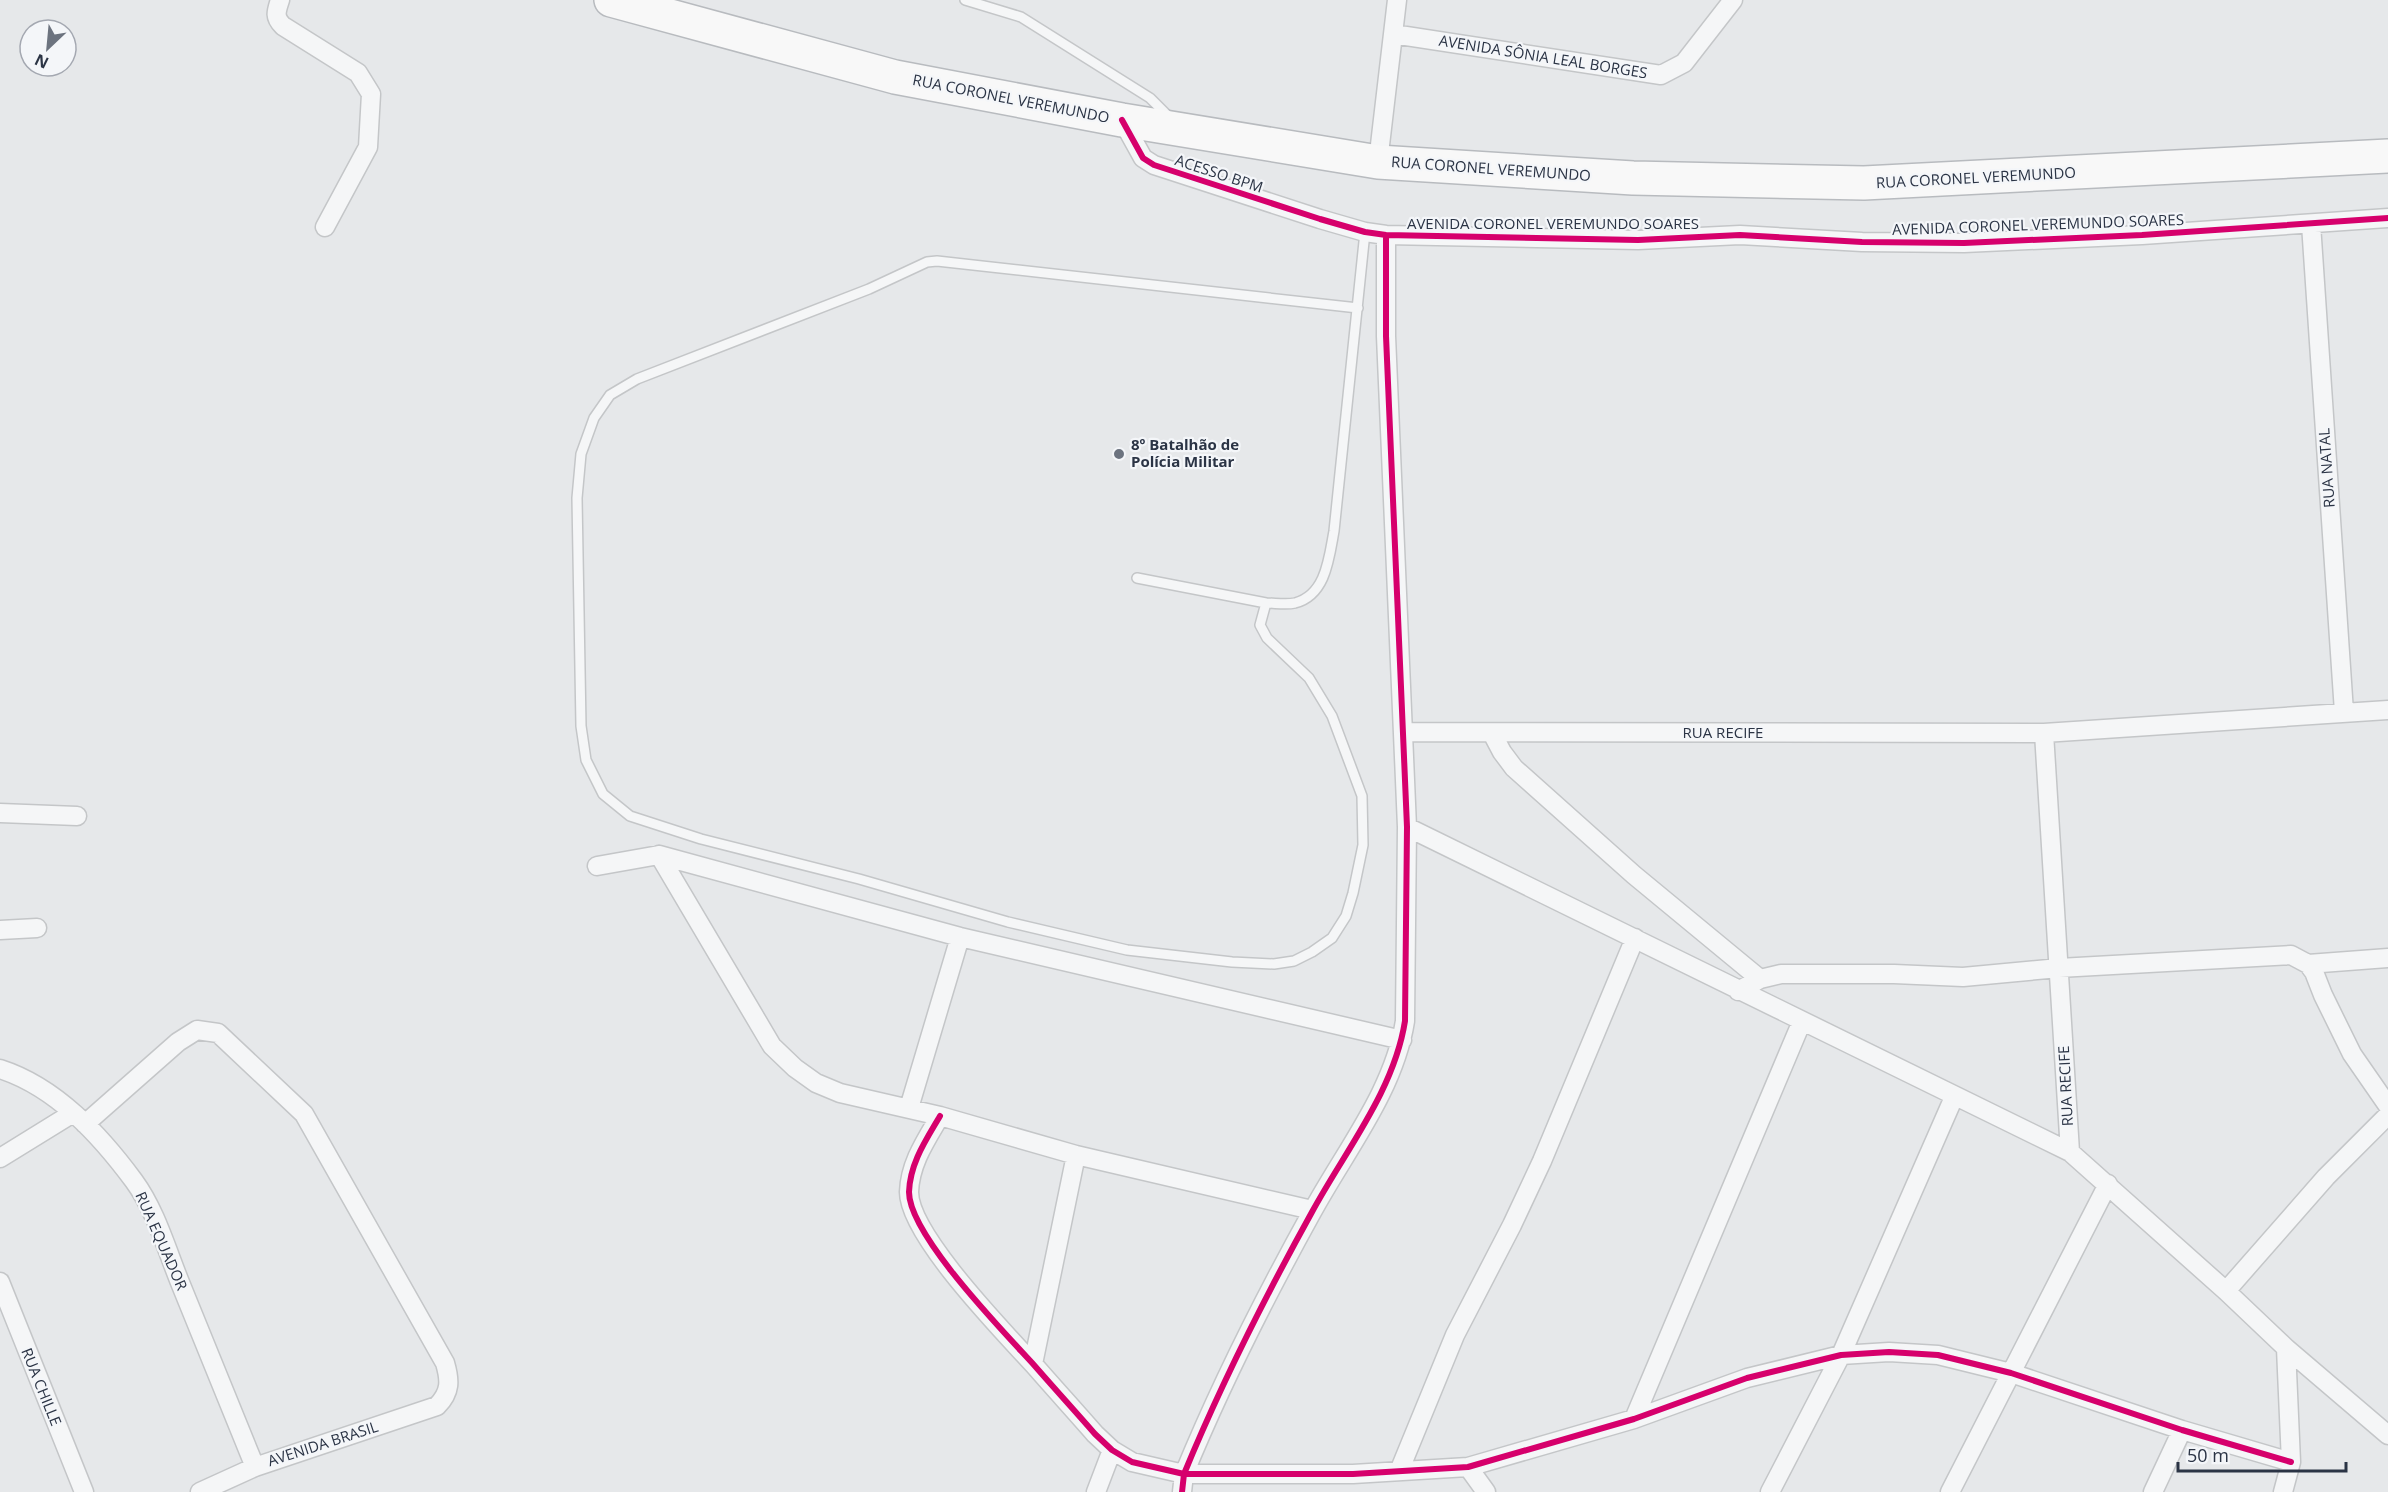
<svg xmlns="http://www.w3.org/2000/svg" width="2388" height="1492" font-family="'Open Sans',sans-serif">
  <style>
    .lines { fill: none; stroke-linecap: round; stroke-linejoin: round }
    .lane-casing { stroke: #c4c6c8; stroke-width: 12 }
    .street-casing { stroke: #c4c6c8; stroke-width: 21 }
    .highway-casing { stroke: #b8bbbf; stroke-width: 36 }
    .lane { stroke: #f5f6f7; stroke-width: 9 }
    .street { stroke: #f5f6f7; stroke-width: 18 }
    .highway { stroke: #f8f8f8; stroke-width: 33 }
    .cycleway-casing { stroke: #f4f6f9; stroke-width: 10 }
    .cycleway { stroke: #d6006c; stroke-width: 6 }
    .poi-dot { fill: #6c737f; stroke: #f4f6f9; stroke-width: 2 }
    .labels { text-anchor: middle; stroke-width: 4.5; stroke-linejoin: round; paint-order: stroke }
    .street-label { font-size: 15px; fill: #2b3445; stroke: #f4f6f9 }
    .poi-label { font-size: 15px; font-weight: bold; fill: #2b3445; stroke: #f4f6f9; text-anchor: start }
  </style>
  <rect width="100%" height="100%" fill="#e6e8ea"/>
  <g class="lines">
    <g class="lane-casing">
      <path id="lane" d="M965,0L1021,17L1150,98L1169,117
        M1358,308L937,261L927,262L869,289L637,379L610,395L594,418L581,454L577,498L581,726L586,760L603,794L630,816L701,839L859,879L1008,922L1127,950L1232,962L1274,964L1294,961L1312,952L1332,938L1346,916L1353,893L1363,845L1362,796L1332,716L1309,678L1267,638L1260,625L1266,603C1275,603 1286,605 1295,603C1326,595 1329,558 1334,531L1365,232
        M1137,578L1266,603"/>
    </g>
    <g class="street-casing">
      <path id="street" d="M280,0C276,12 274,17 283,26L358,73L371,94L368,147L325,227
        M1393,34L1661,75L1684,63L1733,0
        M1122,120L1143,158L1154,165L1320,219L1365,232L1386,235L1638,240L1740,235L1862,242L1964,243L2142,235L2388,218
        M1378,162L1397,0
        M2311,224L2344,712
        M1403,732L2044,733
        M1492,733L1502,752L1514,768L1634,875L1760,979
        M0,813L77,816
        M1407,827L2070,1152L2226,1291L2286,1348L2388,1435
        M659,855L772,1046L795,1068L816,1083L840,1093L940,1116L1076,1155L1312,1210
        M597,866L659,855L960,937L1402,1040
        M0,930L37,928
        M2308,964L2388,958
        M1738,991L1760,979L1781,974H1894L1963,977L2059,968L2291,955L2308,964L2314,972L2323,995L2352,1054L2388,1106
        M0,1069C56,1087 100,1135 134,1181C156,1211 167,1251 181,1285C206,1345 230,1406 255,1467
        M909,1108L960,937
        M940,1116C926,1140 910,1163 909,1192C909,1235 1004,1332 1034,1365C1054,1388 1075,1411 1095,1434L1112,1450L1132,1462L1184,1474H1353L1468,1467L1634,1419L1747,1378L1841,1355L1889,1352L1938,1355L2011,1373L2182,1430L2291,1462
        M85,1124L178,1042L197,1030L218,1033L304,1114L445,1363C450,1380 451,1392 437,1406L255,1467L200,1492
        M2070,1152L2044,733L2388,710
        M0,1158L73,1113
        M0,1282L84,1492
        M2226,1291L2326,1177L2388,1115
        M1033,1364L1076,1155
        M1634,1419L1802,1021
        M1468,1467L1486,1492
        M1400,1469L1455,1335L1512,1225L1542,1161L1635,938
        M1096,1492L1112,1450
        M1182,1492L1184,1474C1221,1384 1265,1297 1312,1212C1345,1151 1394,1091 1405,1021L1407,827L1386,336V235
        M1770,1492L1841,1355L1954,1097
        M1950,1492L2108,1184
        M2153,1492L2182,1430
        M2283,1492L2291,1462L2286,1348"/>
    </g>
    <g class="highway-casing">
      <path id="highway" d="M611,0L895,77L1122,120L1378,162L1633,178L1864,183L2388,156"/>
    </g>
    <use href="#lane" class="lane"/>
    <use href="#street" class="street"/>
    <use href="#highway" class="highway"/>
    <g class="cycleway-casing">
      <path id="cycleway" d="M1122,120L1143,158L1154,165L1320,219L1365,232L1386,235L1638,240L1740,235L1862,242L1964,243L2142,235L2388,218
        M940,1116C926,1140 910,1163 909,1192C909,1235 1004,1332 1034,1365C1054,1388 1075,1411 1095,1434L1112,1450L1132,1462L1184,1474H1353L1468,1467L1634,1419L1747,1378L1841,1355L1889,1352L1938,1355L2011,1373L2182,1430L2291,1462
        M1182,1492L1184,1474C1221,1384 1265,1297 1312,1212C1345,1151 1394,1091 1405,1021L1407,827L1386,336V235"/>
    </g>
    <use href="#cycleway" class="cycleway"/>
  </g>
  <circle class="poi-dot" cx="1119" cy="454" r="6"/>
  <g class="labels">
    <g class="street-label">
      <text transform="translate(1543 57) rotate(9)" y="5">AVENIDA SÔNIA LEAL BORGES</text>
      <text transform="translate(1011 99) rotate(11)" y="5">RUA CORONEL VEREMUNDO</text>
      <text transform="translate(1491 169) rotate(4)" y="5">RUA CORONEL VEREMUNDO</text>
      <text transform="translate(1219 174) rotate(18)" y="5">ACESSO BPM</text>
      <text transform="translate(1976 178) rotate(-3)" y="5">RUA CORONEL VEREMUNDO</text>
      <text x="1553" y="229">AVENIDA CORONEL VEREMUNDO SOARES</text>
      <text transform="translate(2038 225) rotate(-2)" y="5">AVENIDA CORONEL VEREMUNDO SOARES</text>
      <text transform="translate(2327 468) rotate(-94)" y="5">RUA NATAL</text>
      <text x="1723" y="738">RUA RECIFE</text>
      <text transform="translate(2066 1086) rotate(-93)" y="5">RUA RECIFE</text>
      <text transform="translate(161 1241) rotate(66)" y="5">RUA EQUADOR</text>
      <text transform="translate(41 1387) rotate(68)" y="5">RUA CHILLE</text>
      <text transform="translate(323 1444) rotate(-18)" y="5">AVENIDA BRASIL</text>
    </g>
    <g class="poi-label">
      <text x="1131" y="450">8º Batalhão de<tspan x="1131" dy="17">Polícia Militar</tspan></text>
    </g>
  </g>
  <g transform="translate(48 48) rotate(206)"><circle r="28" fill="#f4f6f9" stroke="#a4a8b1" stroke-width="1.5"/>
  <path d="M0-4.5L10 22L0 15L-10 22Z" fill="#6c737f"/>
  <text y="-9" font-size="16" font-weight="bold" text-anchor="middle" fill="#2b3445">N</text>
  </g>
  <path d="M2178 1462v9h168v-9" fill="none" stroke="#2b3445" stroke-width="3"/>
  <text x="2187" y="1462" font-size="18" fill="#2b3445" stroke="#f4f6f9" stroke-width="4.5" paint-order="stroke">50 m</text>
</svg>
